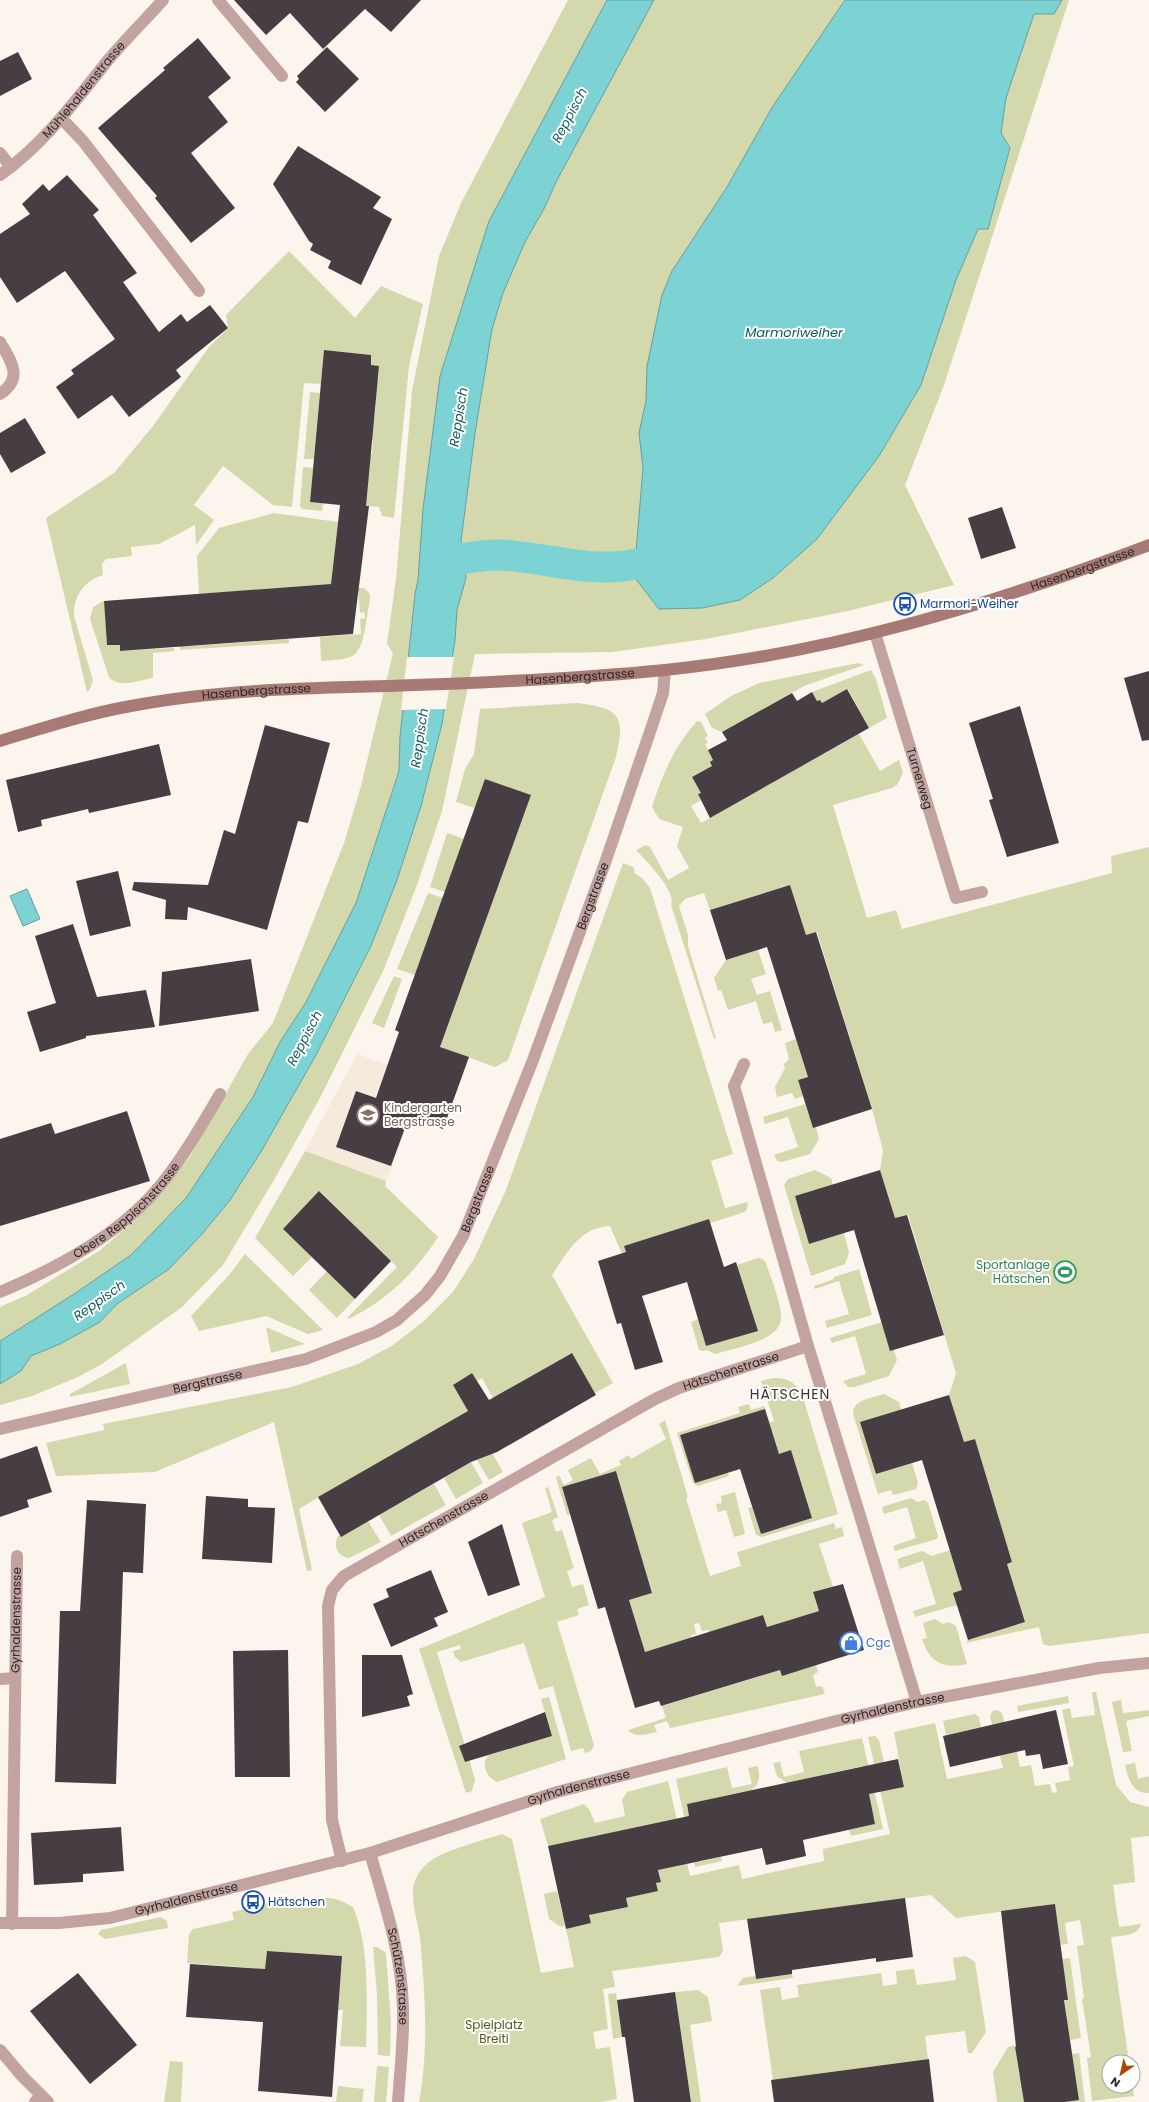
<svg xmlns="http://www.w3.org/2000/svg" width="1149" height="2102" font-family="Poppins,sans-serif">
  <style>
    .built { fill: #f5eadc }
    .green { fill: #d3d9ad }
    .water { fill: #7dd2d4; stroke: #659fa0 }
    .pier { fill: #fbf5ed }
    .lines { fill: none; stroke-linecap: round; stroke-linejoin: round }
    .canal { stroke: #7dd2d4; stroke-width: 31 }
    .building { fill: #463e43 }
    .lane { stroke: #c2a39f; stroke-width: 12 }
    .street { stroke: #c2a39f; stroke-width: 12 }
    .secondary { stroke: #a77a75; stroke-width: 12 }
    .labels { text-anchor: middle; stroke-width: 4; stroke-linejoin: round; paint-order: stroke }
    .street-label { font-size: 12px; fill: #2c2926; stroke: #fff }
    .transit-label { font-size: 12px; fill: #164399; stroke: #fff; text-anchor: start }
    .education-label { font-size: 12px; fill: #785e54; stroke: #fff; text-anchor: start }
    .leisure-label { font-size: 12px; fill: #27864d; stroke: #fff; text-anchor: end }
    .shop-label { font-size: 12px; fill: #366cbe; stroke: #fff; text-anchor: start }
    .park-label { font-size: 12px; fill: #525810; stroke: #fff }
    .water-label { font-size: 13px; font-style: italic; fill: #0e595b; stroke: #fff }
    .quarter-label { font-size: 14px; letter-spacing: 1px; fill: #39342e; stroke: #fff }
  </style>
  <rect width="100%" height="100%" fill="#fbf5ed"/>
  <path class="built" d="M357,1054L425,1078L386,1181L305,1151Z"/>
  <path class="green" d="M568,0H1069L944,385L905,485L954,585L848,611L706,639L612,652L475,654L442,811L417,885L384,969L321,1096L274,1180L223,1265L182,1307L102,1364L78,1377L32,1396L0,1405V1384L21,1371L31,1356L60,1344L100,1322L117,1304L169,1269L230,1200L262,1150L316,1055L371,946L397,880L421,806L442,724L452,654H410L400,737L399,771L356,903L306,1002L280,1042L253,1097L186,1198L131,1255L74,1294L0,1341V1307L27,1295L99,1251L133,1222L163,1192L191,1155L248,1054L273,1023L344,843L361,786L393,653L387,644L396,579L412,391L439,256L461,203Z
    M289,251L355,318L381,286L423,304L409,366L394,518L382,516L379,507L357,505L368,454H372L373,441L364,440L366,421H374L376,406L372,405L374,381H378L379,367L371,365V355L324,350L321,384L304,383L292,507L273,505L223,466L194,505L214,520L196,545L195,525L159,544L131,547L132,556L106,559L102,564L103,575C84,581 73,596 74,616L93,680L90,689L87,692L46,518L114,473L153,426L209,347L228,328L226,315Z
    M310,392L320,393L314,459H304Z
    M303,467L313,468L310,502L323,503L322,511L302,509L300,506Z
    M274,513L338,522L331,584L199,594L197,556L219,528Z
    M358,588H364L370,594C370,604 367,614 366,624C360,659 354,659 321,661L320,637L361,634L360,619L365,618L364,612L360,613Z
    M104,601L107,645H120L121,651L174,648V651L153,653V678C140,680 119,689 109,677L90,619L93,607Z
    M289,639V643L180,650L179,642L186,641L187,646H192Z
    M858,663L864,665L804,686L722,732L712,728L705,714L731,696L759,683Z
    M871,670L876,679L887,718L869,728L848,689L822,703L820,700L817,701L812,692Z
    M577,703C619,708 626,715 616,757L508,1060L495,1067L440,1047L531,795L475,808L456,802L465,769L474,754L480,709Z
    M697,721L701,722L708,736L705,738L708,743L705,744L713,760L712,766L692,777L701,793L698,794L701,800L691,806L701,823L772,783L765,771L795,754L802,766L859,734L880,771L899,760L903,773L897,785L892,788L833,805L867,918L896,910L902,929L1112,873L1111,856L1149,847V1633L1049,1646L1043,1644L1039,1627L966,1643L968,1640L1025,1622L1007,1564L1012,1562L975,1439L964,1442L949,1395L956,1373L908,1215L895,1218L880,1170L883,1150L872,1109L817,932L806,935L790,885L710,910L704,893L685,899L679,906L688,935V946L716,1038L714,1039L671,905C677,891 645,860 636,850L646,845L650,847L668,880L689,868L677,846L683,827L659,819L652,807C662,775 674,747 697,721Z
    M447,833L464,839L445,892L430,887Z
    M623,863L633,867L635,870L634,873L642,878L650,888L733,1154L711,1161L725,1208L748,1202L747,1209L745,1212L710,1223L709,1219L624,1246L626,1252L622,1254L610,1226C580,1227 567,1253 552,1275L613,1383L595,1393L571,1353L493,1398L482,1378L477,1381L472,1373L453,1385L503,1472L489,1480L465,1440L319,1497L299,1509L312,1570L307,1571L274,1422L155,1472L56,1476L46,1443L104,1430L103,1424L292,1387L358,1364L393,1345L425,1320L453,1292L474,1259L506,1190Z
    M428,893L443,898L415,975L397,969Z
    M758,950L766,974L751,979L757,995L770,991L782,1030L775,1032L772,1022L763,1024L756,1001L728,1010L721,990L718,991L714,978L726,960Z
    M394,976L402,979L384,1028L372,1023Z
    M796,1039L808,1077L798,1080L803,1096L795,1099L792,1093L777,1097L775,1087L785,1068L784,1064L789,1059L785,1043Z
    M805,1104L813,1127H816L819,1139L810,1154L782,1162L777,1161L774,1155L798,1147L788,1117L765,1124L763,1117Z
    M305,1151L386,1181L385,1186L438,1237C415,1273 387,1300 349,1319L348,1317L397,1267L320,1191L283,1229L312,1257L293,1276L255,1238Z
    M815,1170L831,1178L833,1185L795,1196L809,1244L844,1233L849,1253L845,1264L811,1276L784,1185L788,1179Z
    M245,1254L323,1330L308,1334L266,1316L199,1331L191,1316L229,1275Z
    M758,1258L763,1259L766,1263C771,1279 779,1297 781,1314C785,1341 734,1348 715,1354L707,1350L703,1351L699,1350L691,1322L698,1319L706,1346L757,1331L737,1265Z
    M859,1269L872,1315L827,1328L825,1321L849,1314L839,1281L815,1289L814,1286L834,1279V1277Z
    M327,1271L355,1299L337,1318L309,1290Z
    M882,1322L891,1351L894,1350L897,1360L889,1376L855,1387H848L843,1381L866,1374L855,1336L832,1343L830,1338Z
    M266,1327L305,1344L271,1353Z
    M126,1363L130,1384L70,1397V1394Z
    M773,1378C787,1377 795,1382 802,1394L838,1514L762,1537L756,1535L748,1508L752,1507L761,1534L812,1518L791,1451L779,1454L769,1423L774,1421L761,1381Z
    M884,1394L899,1402L901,1410L861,1422L876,1474L912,1463L918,1483L916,1489L893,1495L891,1490L878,1494L853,1414C853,1399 872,1398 884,1394Z
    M749,1404L751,1410L764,1406L765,1409L680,1435L728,1473L729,1476L698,1486L693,1483L677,1433L740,1413L738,1407Z
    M665,1420L688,1497L686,1498L710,1576L741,1566L737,1552L834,1523L836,1529L842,1527L844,1536L819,1544L833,1587L813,1593L819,1611L767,1627L763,1615L709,1633L708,1630L702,1631L699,1623L694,1624L696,1634L691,1635L692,1638L645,1652L629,1600L652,1593L616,1471L562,1487L570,1514L567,1515L556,1478L559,1475L564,1485L573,1480L568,1470L591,1458L600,1474L621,1465L619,1461L629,1455L631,1459L666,1439L659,1424Z
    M471,1462L483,1483L456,1499L444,1478Z
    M434,1484L446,1505L391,1536L379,1515Z
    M548,1487L558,1517L552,1520L556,1532L562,1530L574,1568L567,1571L572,1587L583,1584L589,1605L577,1609L579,1615L557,1622L594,1745L591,1751L585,1753L583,1748L571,1751L553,1686L539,1690L524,1643L461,1662L455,1657L453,1651L461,1649L460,1645L437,1652L474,1776L475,1780L472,1791L466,1793L419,1649L545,1597L522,1523L552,1512L545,1488Z
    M735,1492L745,1534L734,1537L726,1510L718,1512L716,1504L722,1503L721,1496Z
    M911,1498L918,1502L924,1500L928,1503L938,1536L937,1539L895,1551L893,1546L916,1538L907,1507L884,1514L882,1507Z
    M368,1521L381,1542L349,1558C337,1557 333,1545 338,1536Z
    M950,1550L962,1590L957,1605L915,1617L913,1611L936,1604L923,1561L900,1569L897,1559L922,1551L932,1556Z
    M935,1619L943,1624L949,1622L956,1626L967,1664C943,1669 930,1663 922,1639L927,1638L923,1623Z
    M816,1665L818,1672L813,1675L816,1687L822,1686L825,1694L670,1728L667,1721L654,1725L657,1732C646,1734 636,1739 628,1730L666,1718L662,1706L780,1670Z
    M1092,1692H1096L1116,1785L1130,1802L1149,1807V1836L1131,1838L1135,1882L1113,1885L1119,1927L1141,1924C1137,1937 1123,1935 1111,1937L1129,2062H1109V2086H1132L1134,2096L1092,2101L1087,2058L1091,2057L1082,1999L1084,1998L1077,1946L1084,1945L1080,1920L1065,1923L1068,1944L1060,1945L1055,1904L956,1918L931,1895L719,1923L723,1951L719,1957L612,1971L615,1987L603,1989L608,2029L593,2032L596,2049L610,2047L617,2099L601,2102H419C429,2049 425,1992 420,1938C418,1922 412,1907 413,1890C413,1880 421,1868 429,1862C442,1851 484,1840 502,1834L512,1839L541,1973L574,1967L566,1929L591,1923L589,1915L628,1907L626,1898L658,1891L656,1883L661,1881L649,1825L548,1846L540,1819L584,1804L589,1809L595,1823L625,1816L622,1800L627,1792L668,1781L690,1876L739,1865L742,1879L824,1861L823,1849L890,1834L868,1737L875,1736L879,1740L890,1790L904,1787L894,1732L935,1723L947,1779L1003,1768L990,1717L992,1711L997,1710L1002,1713L1008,1737L1014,1736L1020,1767L1031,1765L1035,1786L1050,1784L1052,1793L1057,1792L1055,1783L1070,1780L1068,1767L1074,1766L1062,1710L1070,1708L1072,1718L1095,1715Z
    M1068,1696L1069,1703L1018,1712L1017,1706Z
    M549,1697L566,1759L497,1782C487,1778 480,1764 489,1755L552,1736L541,1699Z
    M1121,1700L1123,1713L1149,1710V1716L1126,1721L1132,1751L1123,1752L1112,1702Z
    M975,1714L979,1717L981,1727L946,1735L943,1721Z
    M862,1738L883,1829L851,1836L849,1830L875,1824L862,1766L787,1783L777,1776L773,1763L780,1762L784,1777L804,1772L799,1751Z
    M1135,1763L1138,1779L1149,1776V1793C1132,1794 1128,1778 1125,1765Z
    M758,1766C760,1777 760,1784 751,1790L687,1804L699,1862L721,1857L722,1861L695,1867L676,1779L727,1767L732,1788L752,1784L748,1768Z
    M557,1891L565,1925L561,1927L549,1919L544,1894Z
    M296,1897L298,1904C323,1898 329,1893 353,1907C370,1946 367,2005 366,2047L340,2046L343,2010H338L342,1956L267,1951L265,1969L187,1963L189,1934L193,1929L234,1920L232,1912Z
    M161,1917L167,1921L168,1928L105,1939L98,1934L101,1930Z
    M373,1947H377L386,1953L391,2022L390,2056L378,2055L377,1995Z
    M966,1956L975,1962L986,2032L972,2053H968L965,2031L925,2036L928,2059L773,2080L760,1990L780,1987L782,2000L799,1997L797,1985L881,1973L883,1986L897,1984L896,1971L914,1969L917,1985L956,1980L953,1958Z
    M1070,1958L1081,2038L1070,2040L1064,2000H1068L1062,1959Z
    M792,1974L793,1978L737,1986L743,1978L755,1976L756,1979Z
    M698,1990L708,1997L712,2021L690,2025L701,2102H691L675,1992Z
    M616,1993L622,2037L613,2039L608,1994Z
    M1016,2045L1015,2048L1019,2075L1022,2076L1024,2102H997L993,2072L1008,2047Z
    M1079,2053L1085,2102H1065L1079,2100L1072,2054Z
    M170,2061L183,2062L181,2102H164Z
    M377,2066L389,2067L386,2102H374Z
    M338,2086L364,2089L362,2102H336Z"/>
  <path class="water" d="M607,0H654L556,182L545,207L525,242L503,293L492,329L475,433L461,541L466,578L457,610L455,640L442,724L421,806L397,880L371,946L316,1055L262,1150L230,1200L202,1234L169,1269L117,1304L100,1322L60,1344L31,1356L21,1371L0,1384V1341L74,1294L131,1255L186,1198L253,1097L280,1042L306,1002L356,903L399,771L400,737L415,594L418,580L423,509L440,376L489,221Z
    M845,0H1062L1054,14H1034L1006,98L1001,133L1010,148L988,229H978L956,280L921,385L879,456L817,539L773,578L740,600L702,608L659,609L635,578V564L643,468L639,433L646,401L647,366L662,295L672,271L727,187L773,106Z
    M27,889L40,919L23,926L10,896Z"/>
  <path class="pier" d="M407,657H454L446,709L401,710Z"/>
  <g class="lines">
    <path class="canal" d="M440,562C460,560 481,554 501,555C545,557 591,574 635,564"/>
  </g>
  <path class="building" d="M234,0H421L391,32L365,9L323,49L290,13L266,35Z
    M198,38L231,78L208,97L228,122L191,153L235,208L191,243L155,198L157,196L98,128L165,70L163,68Z
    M327,47L359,79L325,112L296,82L299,79L297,76Z
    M18,52L32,79L0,96V61Z
    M298,146L381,197L373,208L392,219L361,285L328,268L331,261L310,250L313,244L309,241L273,184Z
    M67,175L99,210L93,215L137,273L123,282L159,332L181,314L187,322L210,305L228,328L176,370L181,377L129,417L112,395L78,419L56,387L74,374L71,370L115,339L65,271L17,303L0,277V234L30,214L22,204L43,184L49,191Z
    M324,350L371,355V365L379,366L366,506H369L353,634L120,651V645H107L104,601L331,584L340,505L310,502Z
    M25,418L46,453L11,473L0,454V433Z
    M1002,507L1016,548L981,559L968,518Z
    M1149,671V740L1142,741L1124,678Z
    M847,689L869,728L710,818L698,794L701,793L692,777L712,766L710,762L713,760L708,750L727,740L722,732L792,693L797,701L812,692L817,701L820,700L822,703Z
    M1020,706L1059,843L1007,857L989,800L993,799L969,723Z
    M265,725L330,743L308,823L298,821L267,930L188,907L187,920L165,919L166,900L132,890L134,882L208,885L224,830L235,834Z
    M159,744L171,795L89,813L88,809L41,820L42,826L18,832L6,780Z
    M485,779L531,795L440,1047L469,1057L443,1129L409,1117L391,1166L336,1147L356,1091L376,1098L399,1032L395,1030Z
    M118,871L131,926L90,936L76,881Z
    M790,885L806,935L816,932L872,1109L813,1128L798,1080L808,1077L767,947L726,960L710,910Z
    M73,924L97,997L146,990L155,1027L86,1036V1038L40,1052L27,1012L56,1003L35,936Z
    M251,959L259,1011L159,1026L162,972Z
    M127,1111L150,1181L0,1226V1139L51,1123L55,1134Z
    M880,1170L895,1218L907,1215L944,1335L890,1351L854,1230L809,1244L795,1196Z
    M319,1191L391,1261L355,1299L283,1229Z
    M709,1219L724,1267L736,1262L758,1331L706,1346L687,1282L642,1296L663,1362L635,1370L621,1323L617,1324L598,1261L626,1252L624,1246Z
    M572,1353L596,1395L497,1452L471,1462L341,1537L318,1497L468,1411L453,1385L472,1373L489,1400Z
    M949,1395L964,1442L975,1439L1012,1562L1007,1564L1025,1622L968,1640L953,1593L962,1590L922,1460L876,1474L860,1422Z
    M765,1409L779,1454L791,1450L812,1518L761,1534L740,1469L695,1483L680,1435Z
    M37,1446L52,1492L27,1500L29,1507L0,1517V1459Z
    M616,1471L652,1593L629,1600L645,1652L763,1615L767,1627L819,1611L813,1592L843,1584L864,1650L782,1676L780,1670L661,1706L659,1701L635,1708L605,1607L598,1609L562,1487Z
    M206,1496L248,1499V1507L275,1508L272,1563L202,1559Z
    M87,1500L146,1504L143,1573L123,1572L116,1784L55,1782L60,1611H80Z
    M502,1524L520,1585L488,1596L468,1542Z
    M431,1570L448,1612L434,1618L438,1626L391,1647L373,1604L389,1597L386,1589Z
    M288,1650L290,1777H235L233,1651Z
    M362,1655H402L413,1694L407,1696L410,1706L362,1717Z
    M1056,1710L1068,1764L1043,1769L1040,1754L1026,1756L1025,1750L950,1767L943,1736Z
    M545,1712L552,1736L465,1762L459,1746Z
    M898,1759L904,1787L869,1794L875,1824L803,1840L806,1856L766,1865L762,1848L658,1870L661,1882L656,1883L658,1891L626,1898L628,1907L589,1915L591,1923L566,1929L548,1846L689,1816L687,1804Z
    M121,1827L124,1871L83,1874V1882L34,1885L31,1833Z
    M905,1898L913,1957L876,1962V1958L792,1970V1974L756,1979L747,1919Z
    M1055,1904L1068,2000H1064L1079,2100L1065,2102H1024L1015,2047H1016L1001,1911Z
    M267,1951L342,1956L332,2097L258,2091L263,2022L186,2017L190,1964L265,1969Z
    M78,1973L137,2045L90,2084L30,2011Z
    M675,1992L691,2102H634L625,2037H622L617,2000Z
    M929,2059L934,2102H774L771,2080Z"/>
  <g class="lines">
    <g class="lane">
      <path d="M218,0L282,76"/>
      <path d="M61,118L83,141L199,291"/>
      <path d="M0,342C11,361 24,378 0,394"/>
      <path id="s1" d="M875,633L956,898L982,892"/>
      <path id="s2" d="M0,1292C55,1269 120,1234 159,1187C183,1158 201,1126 220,1094"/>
      <path d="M0,1679L15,1678"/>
      <path id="s3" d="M12,1924L17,1556"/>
      <path d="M35,2102L40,2096"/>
    </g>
    <g class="street">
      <path d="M0,153L11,167"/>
      <path id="s4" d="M0,175C44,144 76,100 109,59C126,39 145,20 163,0"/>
      <path d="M744,1064L734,1086L808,1346L917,1702"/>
      <path id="s5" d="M0,1429L306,1359L376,1332L397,1320L425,1295L440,1276L463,1236L533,1060L605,863L652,726L663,693L665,670"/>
      <path id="s6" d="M370,1853C385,1904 402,1955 403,2008C404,2039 400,2071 398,2102"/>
      <path id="s7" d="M342,1861L332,1820L328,1606L332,1590L344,1576L655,1399L679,1388L808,1346"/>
      <path id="s8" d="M0,1923H59L110,1918L370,1853L557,1792L836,1721L917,1702L1099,1668L1149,1663"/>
      <path d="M0,2050L22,2076L48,2102"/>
    </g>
    <path class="secondary" id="s9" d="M0,741C43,728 86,714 131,706C216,690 303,688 389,686C481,683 574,679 665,670C832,653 993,604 1149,545"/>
  </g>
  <defs>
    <g id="bus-ring" transform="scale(1.15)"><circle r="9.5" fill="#fff" stroke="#1a4fb4" stroke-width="1.5"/><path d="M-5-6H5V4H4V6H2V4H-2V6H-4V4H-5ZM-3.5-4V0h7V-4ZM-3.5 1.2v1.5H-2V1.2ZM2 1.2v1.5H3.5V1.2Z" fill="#1a4fb4"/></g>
    <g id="school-ring" transform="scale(1.15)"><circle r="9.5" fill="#fff" stroke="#8d6e63" stroke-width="1.5"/><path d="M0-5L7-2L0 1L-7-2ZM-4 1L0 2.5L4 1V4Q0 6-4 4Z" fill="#8d6e63"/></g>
    <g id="stadium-ring" transform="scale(1.15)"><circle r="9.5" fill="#fff" stroke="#2e9e5b" stroke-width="1.5"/><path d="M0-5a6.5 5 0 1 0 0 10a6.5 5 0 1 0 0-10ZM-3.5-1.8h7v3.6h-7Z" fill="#2e9e5b"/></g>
    <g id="shop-ring" transform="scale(1.15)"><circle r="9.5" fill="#fff" stroke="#3f7fe0" stroke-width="1.5"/><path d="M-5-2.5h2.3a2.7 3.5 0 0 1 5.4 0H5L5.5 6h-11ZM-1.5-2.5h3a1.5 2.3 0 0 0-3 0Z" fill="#3f7fe0"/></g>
  </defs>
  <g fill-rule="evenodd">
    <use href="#bus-ring" x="905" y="604"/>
    <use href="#school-ring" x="368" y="1115"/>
    <use href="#stadium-ring" x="1065" y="1272"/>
    <use href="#shop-ring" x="851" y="1643"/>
    <use href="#bus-ring" x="253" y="1902"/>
  </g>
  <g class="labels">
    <g class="street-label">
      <text dy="4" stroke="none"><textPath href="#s4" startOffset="120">Mühlehaldenstrasse</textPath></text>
      <text dy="4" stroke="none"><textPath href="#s9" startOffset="1102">Hasenbergstrasse</textPath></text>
      <text dy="4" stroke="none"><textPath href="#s9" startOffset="586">Hasenbergstrasse</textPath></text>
      <text dy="4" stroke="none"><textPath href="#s9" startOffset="262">Hasenbergstrasse</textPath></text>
      <text dy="4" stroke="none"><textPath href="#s1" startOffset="152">Turnerweg</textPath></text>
      <text dy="4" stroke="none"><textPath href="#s5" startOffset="885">Bergstrasse</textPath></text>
      <text dy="4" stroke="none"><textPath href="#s5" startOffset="561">Bergstrasse</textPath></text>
      <text dy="4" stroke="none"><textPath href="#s2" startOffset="152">Obere Reppischstrasse</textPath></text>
      <text dy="4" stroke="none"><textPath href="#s7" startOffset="730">Hätschenstrasse</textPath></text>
      <text dy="4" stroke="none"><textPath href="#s5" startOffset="213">Bergstrasse</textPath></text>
      <text dy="4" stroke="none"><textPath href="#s7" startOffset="406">Hätschenstrasse</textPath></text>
      <text dy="4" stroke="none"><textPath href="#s3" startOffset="304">Gyrhaldenstrasse</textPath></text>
      <text dy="4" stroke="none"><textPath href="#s8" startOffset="921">Gyrhaldenstrasse</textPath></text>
      <text dy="4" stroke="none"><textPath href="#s8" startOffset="597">Gyrhaldenstrasse</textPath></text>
      <text dy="4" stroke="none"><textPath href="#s8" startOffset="189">Gyrhaldenstrasse</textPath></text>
      <text dy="4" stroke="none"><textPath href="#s6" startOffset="127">Schützenstrasse</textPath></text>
    </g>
    <g class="transit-label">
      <text x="920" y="608">Marmori-Weiher</text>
      <text x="268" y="1906">Hätschen</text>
    </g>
    <g class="education-label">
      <text x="384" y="1112">Kindergarten<tspan x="384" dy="14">Bergstrasse</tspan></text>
    </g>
    <g class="leisure-label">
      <text x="1050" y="1269">Sportanlage<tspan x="1050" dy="14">Hätschen</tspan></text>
    </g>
    <g class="shop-label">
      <text x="866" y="1647">Cgc</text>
    </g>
    <g class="park-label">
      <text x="494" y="2029">Spielplatz<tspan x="494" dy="14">Breiti</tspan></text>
    </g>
    <g class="water-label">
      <text transform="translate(569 115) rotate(-62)" y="5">Reppisch</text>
      <text x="794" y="337">Marmoriweiher</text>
      <text transform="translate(458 417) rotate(-81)" y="5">Reppisch</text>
      <text transform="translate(419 738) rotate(-82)" y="5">Reppisch</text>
      <text transform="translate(304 1038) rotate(-62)" y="5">Reppisch</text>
      <text transform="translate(99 1300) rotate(-35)" y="5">Reppisch</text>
    </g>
    <g class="quarter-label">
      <text x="790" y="1399">HÄTSCHEN</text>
    </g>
  </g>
  <g transform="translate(1121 2074) rotate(214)"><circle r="19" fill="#ffffff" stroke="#aba9a8"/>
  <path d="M0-3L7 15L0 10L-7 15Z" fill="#a94803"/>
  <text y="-6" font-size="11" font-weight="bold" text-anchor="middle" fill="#2c2926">N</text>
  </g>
</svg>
